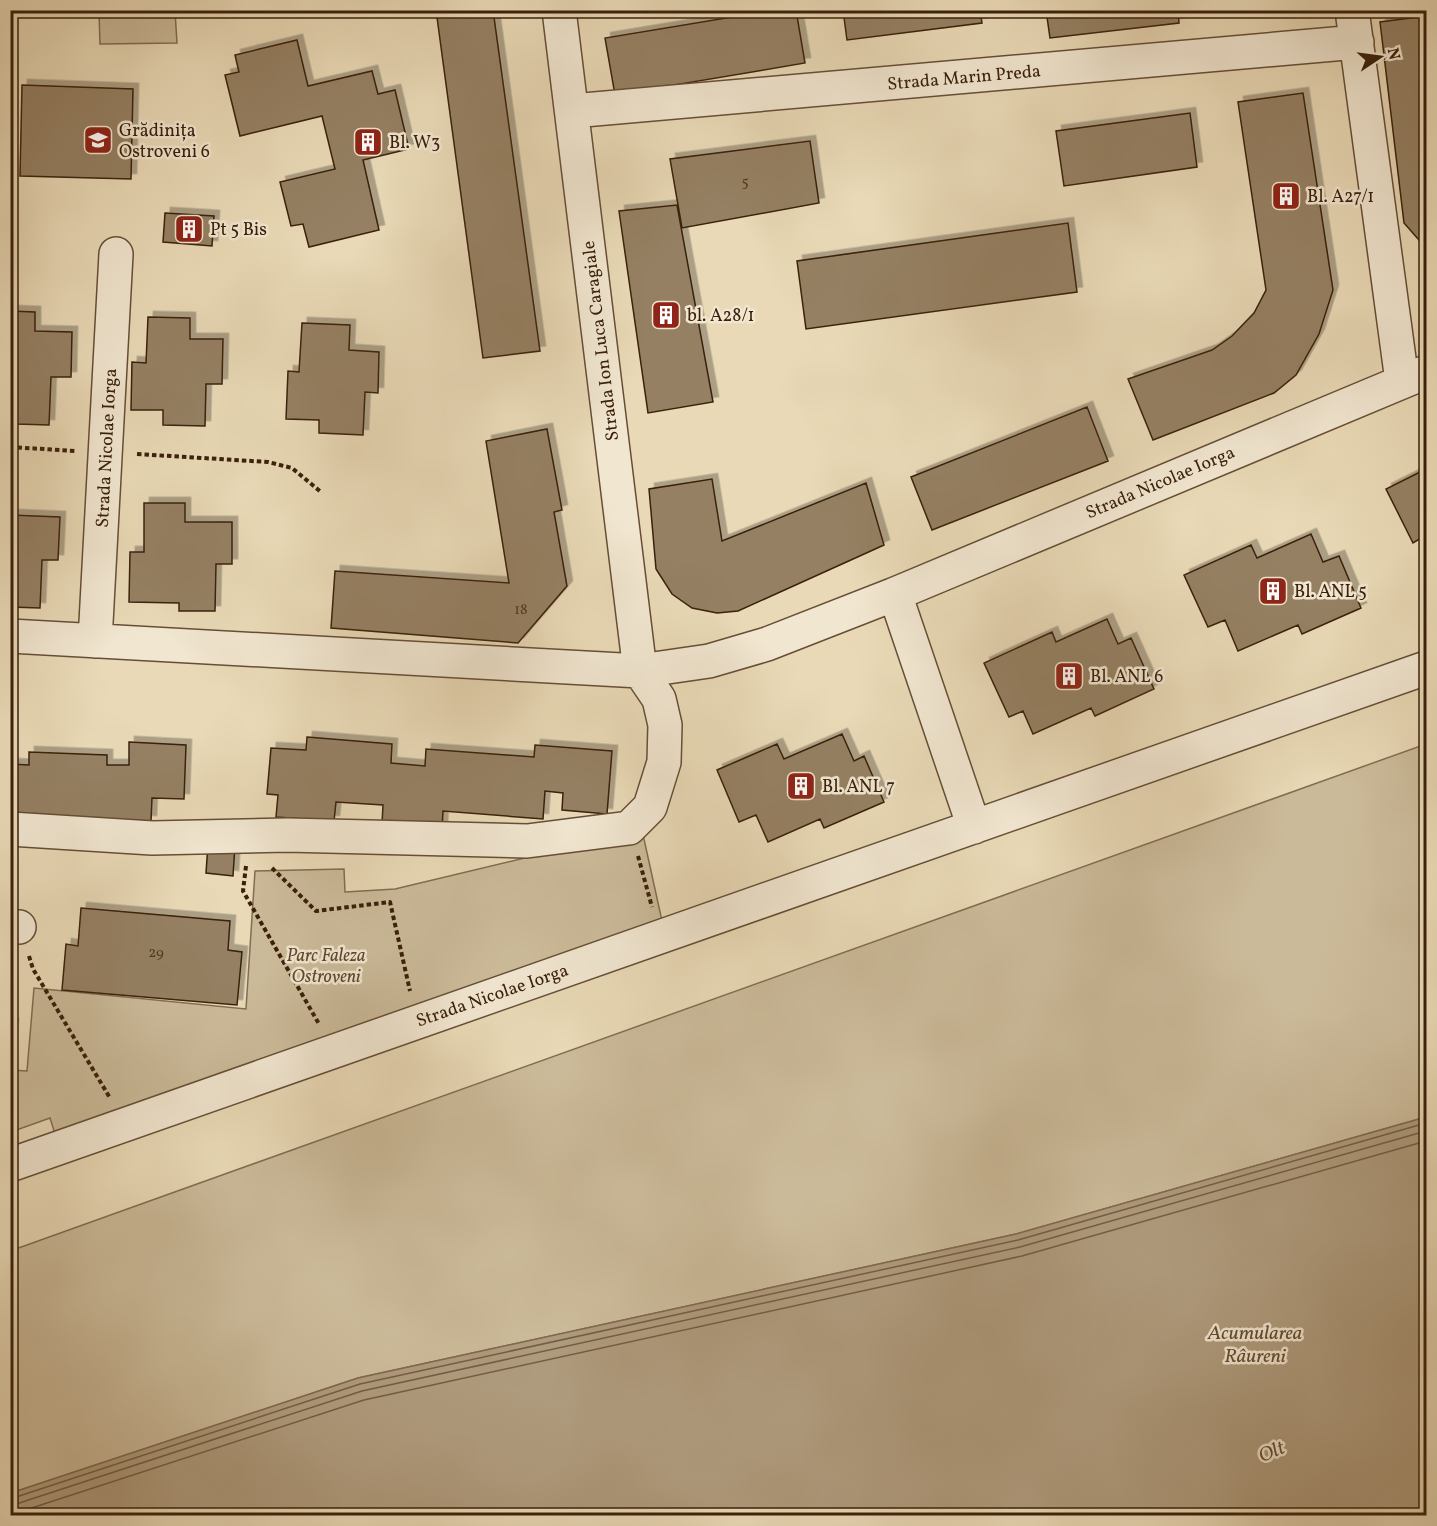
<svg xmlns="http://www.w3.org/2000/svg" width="1437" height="1526" font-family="Vollkorn,serif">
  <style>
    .green { fill: #cbba99; stroke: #826d52; stroke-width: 1.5 }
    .water { fill: #ae9a7c; stroke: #80694f; stroke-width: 1.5 }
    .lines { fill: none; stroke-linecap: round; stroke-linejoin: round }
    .shore { stroke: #745d44; stroke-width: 1.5 }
    .building { fill: #958064; stroke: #3a200b; stroke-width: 1.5; filter: url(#shadow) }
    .minor-casing { stroke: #664e36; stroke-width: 36 }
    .path { stroke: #3a200b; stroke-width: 4; stroke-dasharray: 4.5 3; stroke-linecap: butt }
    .minor { stroke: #f1e6d0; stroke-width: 33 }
    .labels { text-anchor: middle; stroke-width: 5; stroke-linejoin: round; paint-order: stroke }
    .number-label { font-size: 15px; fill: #513821 }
    .street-label { font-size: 18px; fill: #3a200b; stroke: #f1e6d0 }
    .poi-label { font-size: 18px; fill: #3a200b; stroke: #f1e6d0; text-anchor: start }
    .park-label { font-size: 18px; font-style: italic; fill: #5e462e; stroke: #f1e6d0 }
    .water-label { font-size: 20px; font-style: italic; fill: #634b33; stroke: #f1e6d0 }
  </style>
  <defs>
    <filter id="shadow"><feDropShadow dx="5.5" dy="-5.5" stdDeviation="0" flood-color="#0004"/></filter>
  </defs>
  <rect width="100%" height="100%" fill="#e9d9b6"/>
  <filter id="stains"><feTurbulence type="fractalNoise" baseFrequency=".00333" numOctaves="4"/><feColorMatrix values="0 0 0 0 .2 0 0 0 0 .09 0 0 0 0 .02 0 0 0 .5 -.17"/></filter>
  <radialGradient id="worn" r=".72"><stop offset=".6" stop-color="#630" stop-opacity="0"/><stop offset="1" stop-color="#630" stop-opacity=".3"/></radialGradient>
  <path class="green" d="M99,11H175L177,43L100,44Z
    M1426,744V1117L1016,1234L358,1378L11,1493L10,1251Z
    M642,830L664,930L56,1137L50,1118L11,1132L10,1070L27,1071L34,988L246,1009L255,871L344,869L345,892L395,889Z"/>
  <path class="water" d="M1426,1117V1515H11V1493L358,1378L1016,1234Z"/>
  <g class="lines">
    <path class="shore" d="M10,1499L360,1384L1018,1240L1426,1123
      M10,1506L362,1391L1020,1247L1426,1131
      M10,1515L364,1400L1022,1256L1426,1141"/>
  </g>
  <path class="building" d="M436,10H493L540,351L483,358Z
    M775,10H796L805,63L615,95L605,38Z
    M843,10H980L982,23L847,40Z
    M1046,10H1178L1179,23L1050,38Z
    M1426,16V248L1404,223L1380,22Z
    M297,40L308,86L372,71L378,94L395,90L409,149L363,160L379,230L309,247L303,224L291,226L280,182L335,169L322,116L240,136L225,75L239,72L235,55Z
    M22,85L133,89L131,179L20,176Z
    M1303,93L1333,290L1319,334L1296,375L1274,393L1153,440L1128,379L1212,350L1232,336L1254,313L1266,290L1238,102Z
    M1190,113L1197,167L1064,186L1056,131Z
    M810,141L819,203L682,228L670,159Z
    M677,205L713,402L648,413L619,211Z
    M165,213L214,216L212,246L163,242Z
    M1068,223L1077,292L806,329L797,261Z
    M10,311L35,312V331L72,332L71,377H51L49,425L16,424L17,403H10Z
    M148,317L190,318V339H223L222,384H206L205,426L163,425V410H131L132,362L146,363Z
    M302,323L350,325L349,350L379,352L378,393L365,392L363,435L319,433V420L286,419L288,371L299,372Z
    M1087,407L1108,461L932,530L911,477Z
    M547,429L562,510L554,512L567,586L518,643L331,628L335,571L509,583L486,441Z
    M1426,469V535L1413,543L1386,489Z
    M712,479L722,541L866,483L884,545L738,611L717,613L692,608L672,594L656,569L649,489Z
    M144,503H185V522H232V564H216L215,611H179V603L129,602L130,552H144Z
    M10,515L60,517L58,560H42L40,608L10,607Z
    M1311,534L1323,562L1339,556L1361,608L1302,634L1298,625L1238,651L1225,620L1208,627L1184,575L1251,545L1257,558Z
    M1107,619L1118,644L1131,638L1154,689L1095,716L1091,708L1033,734L1023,711L1009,717L984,663L1052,632L1056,642Z
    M842,734L854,761L864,756L884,802L824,828L820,819L768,842L756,815L739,822L717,770L777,744L784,759Z
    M307,737L392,744L391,763L425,766L426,749L534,757L535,745L612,751L607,814L562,810L563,793L545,791L543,819L443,811L442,829L382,824L383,805L336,802L334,821L276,817L278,795L267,794L271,748L306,750Z
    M129,742L186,745L184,799L152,798L151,821L10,815V764L29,765V752L107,755V765H129Z
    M208,844L235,845L233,876L206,873Z
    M81,908L230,921L228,950L242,952L237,1005L62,990L66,944L78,946Z
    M10,1024H13L10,1051Z"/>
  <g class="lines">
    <g class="minor-casing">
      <path id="minor" d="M1352,10L1402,381
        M572,111L1357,42
        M895,594L974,827
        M10,636L640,671L709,661L767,644L895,594L1426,372
        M95,641L116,254
        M10,829L152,838L287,835L527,841L629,828L650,807L664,762L665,725L659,699L640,671L559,10
        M10,927H19
        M10,1165L1426,668"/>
    </g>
    <path class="path" d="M10,447L76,451
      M137,454L268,462L292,468L321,492
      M638,856L652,907
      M246,866L243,891L319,1024
      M272,868L316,911L390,902L410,991
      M29,956L33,969L110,1098"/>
    <use href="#minor" class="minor"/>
  </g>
  <defs>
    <g id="school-square" transform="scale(1.5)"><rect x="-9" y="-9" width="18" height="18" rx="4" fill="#8f2418" stroke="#f1e6d0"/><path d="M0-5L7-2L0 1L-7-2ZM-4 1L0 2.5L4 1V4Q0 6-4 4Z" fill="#fff"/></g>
    <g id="building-square" transform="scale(1.5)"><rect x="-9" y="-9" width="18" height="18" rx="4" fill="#8f2418" stroke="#f1e6d0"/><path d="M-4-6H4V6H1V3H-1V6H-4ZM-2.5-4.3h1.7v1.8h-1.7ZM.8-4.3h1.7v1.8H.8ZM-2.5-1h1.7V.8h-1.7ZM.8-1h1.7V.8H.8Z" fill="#fff"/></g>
  </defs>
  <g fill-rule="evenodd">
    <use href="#school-square" x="98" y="140"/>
    <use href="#building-square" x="368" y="142"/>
    <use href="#building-square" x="1286" y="196"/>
    <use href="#building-square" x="189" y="229"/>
    <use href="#building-square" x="666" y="315"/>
    <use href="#building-square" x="1273" y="591"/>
    <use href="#building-square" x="1069" y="676"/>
    <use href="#building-square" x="801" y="786"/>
  </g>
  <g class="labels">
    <g class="number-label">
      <text x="745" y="186">5</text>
      <text x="521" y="614">18</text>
      <text x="156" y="957">29</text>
    </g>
    <g class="street-label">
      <text transform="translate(964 77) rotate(-5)" y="6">Strada Marin Preda</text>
      <text transform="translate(600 341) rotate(-97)" y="6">Strada Ion Luca Caragiale</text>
      <text transform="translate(106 448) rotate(-87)" y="6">Strada Nicolae Iorga</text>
      <text transform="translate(1160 482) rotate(-23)" y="6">Strada Nicolae Iorga</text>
      <text transform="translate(492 995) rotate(-19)" y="6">Strada Nicolae Iorga</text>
    </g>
    <g class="poi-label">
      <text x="119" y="136">Grădinița<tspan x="119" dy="21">Ostroveni 6</tspan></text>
      <text x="389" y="148">Bl. W3</text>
      <text x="1307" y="202">Bl. A27/1</text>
      <text x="210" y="235">Pt 5 Bis</text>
      <text x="687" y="321">bl. A28/1</text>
      <text x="1294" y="597">Bl. ANL 5</text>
      <text x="1090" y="682">Bl. ANL 6</text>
      <text x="822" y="792">Bl. ANL 7</text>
    </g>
    <g class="park-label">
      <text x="326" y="961">Parc Faleza<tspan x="326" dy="21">Ostroveni</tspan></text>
    </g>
    <g class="water-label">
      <text x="1255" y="1339">Acumularea<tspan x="1255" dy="23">Râureni</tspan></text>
      <text transform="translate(1271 1451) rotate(-23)" y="7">Olt</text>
    </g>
  </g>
  <rect width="1437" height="1526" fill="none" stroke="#e9d9b6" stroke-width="36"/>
  <rect x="12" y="12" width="1413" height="1502" fill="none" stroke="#3a200b" stroke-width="3"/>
  <rect x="18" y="18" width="1401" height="1490" fill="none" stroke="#3a200b" stroke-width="1.5"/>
  <g transform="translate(1380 57) rotate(77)" stroke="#f1e6d0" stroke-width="4.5" paint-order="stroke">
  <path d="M0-4.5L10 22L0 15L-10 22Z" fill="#3a200b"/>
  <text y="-9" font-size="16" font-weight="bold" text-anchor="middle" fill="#3a200b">N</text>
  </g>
  <rect width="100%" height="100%" filter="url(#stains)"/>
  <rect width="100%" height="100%" fill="url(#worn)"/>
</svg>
